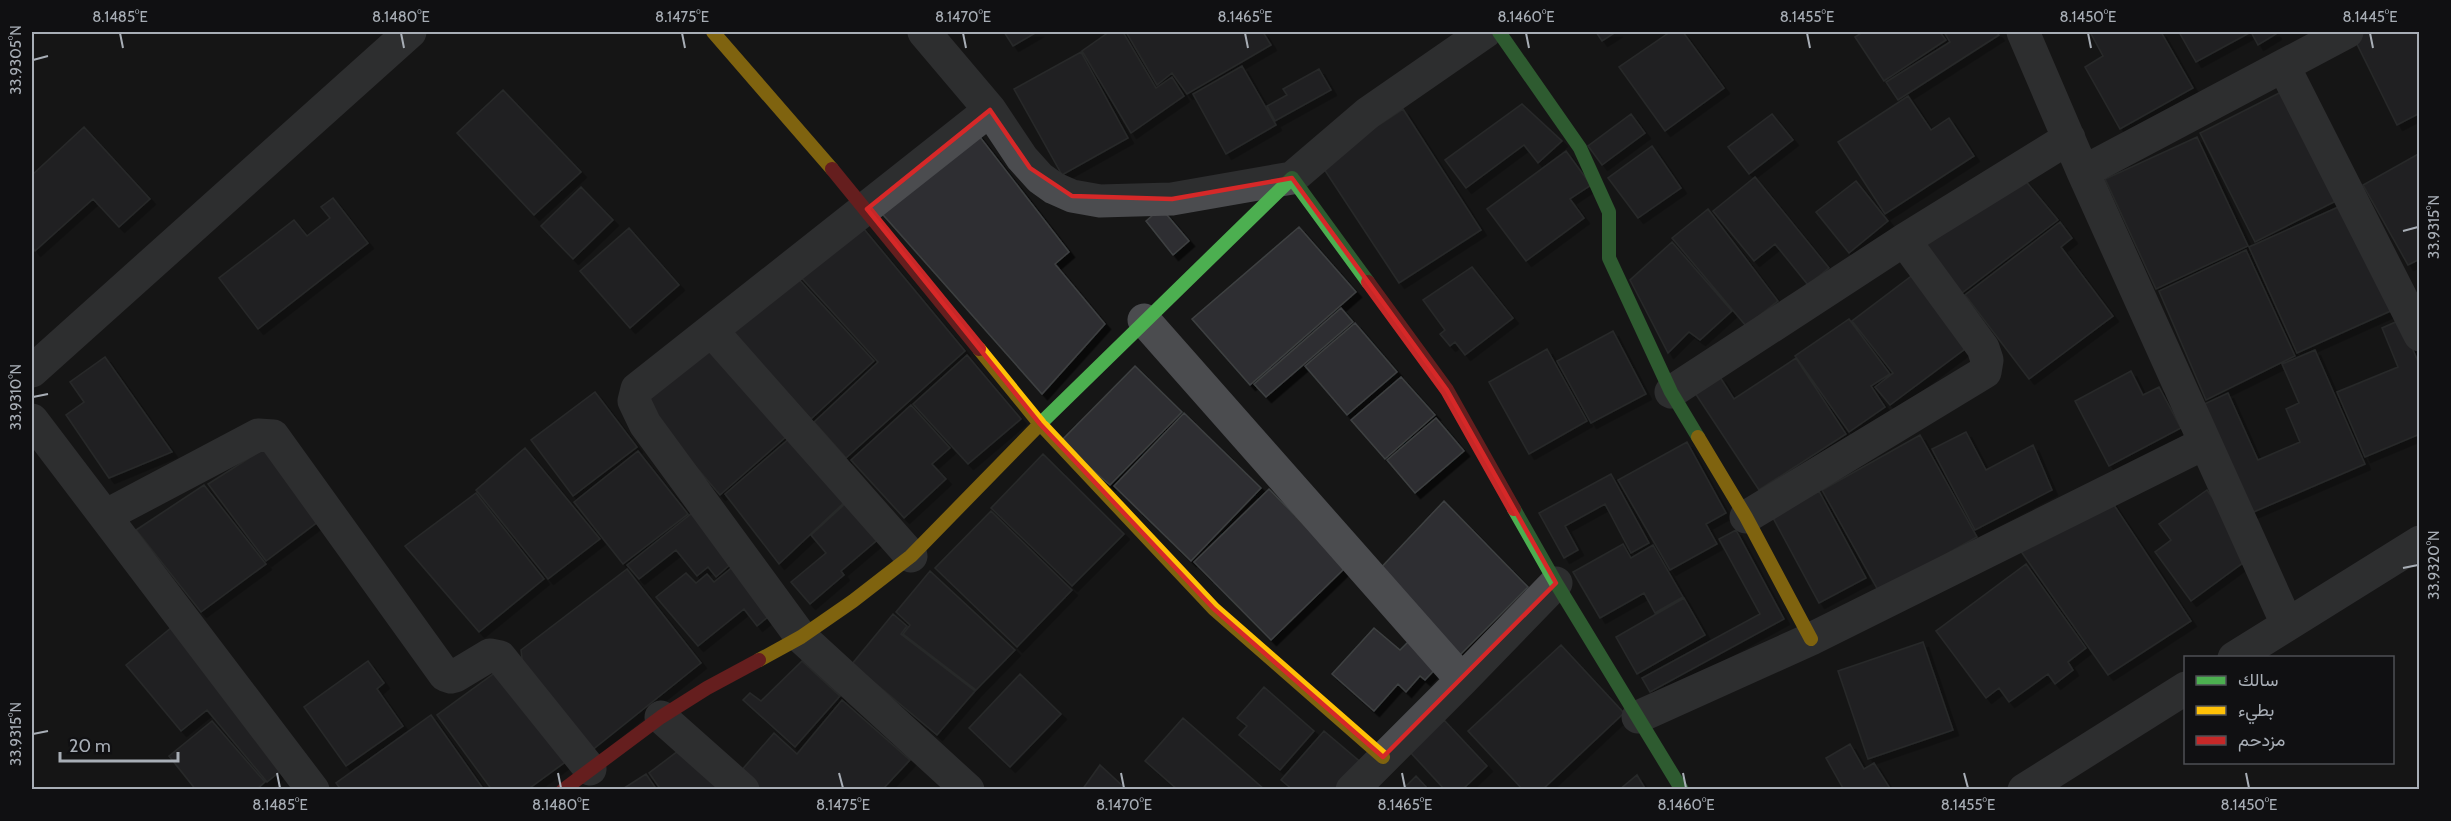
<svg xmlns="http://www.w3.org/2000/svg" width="2451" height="821" font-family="Cabin,Vazirmatn,sans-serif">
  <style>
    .building { fill: #2f2f30; stroke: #3e4042; stroke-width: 1.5; filter: url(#shadow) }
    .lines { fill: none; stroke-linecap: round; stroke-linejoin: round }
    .street { stroke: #4b4c4f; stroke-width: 33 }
    .fast { stroke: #4caf50; stroke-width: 14 }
    .slow { stroke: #ffc107; stroke-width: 14 }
    .jam { stroke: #c62828; stroke-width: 14 }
    .marked { fill: none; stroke: #d62828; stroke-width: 4.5; stroke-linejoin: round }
    .ticks { fill: none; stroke: #a8aeb6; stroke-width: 2 }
    .neatline { fill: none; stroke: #a8aeb6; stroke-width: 2 }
    .ticks-label { font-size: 15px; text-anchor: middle; fill: #a8aeb6 }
  </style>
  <defs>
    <filter id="shadow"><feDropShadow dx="5.5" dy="5.5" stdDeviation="0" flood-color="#0009"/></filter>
  </defs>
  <rect width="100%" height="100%" fill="#161616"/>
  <path class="building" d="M1004,32H1037L1013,46Z
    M1109,32H1123L1156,88L1172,77L1184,96L1131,133L1082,51Z
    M1126,32H1263L1271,45L1187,94L1172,73L1157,85Z
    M1596,32H1616L1602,41Z
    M1670,32H1683L1724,88L1665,131L1619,67Z
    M1863,32H1940L1946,40L1884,81L1855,37Z
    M1944,32H1996L1999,35L1898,100L1886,82L1950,42Z
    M2090,32H2161L2193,88L2120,129L2085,67L2103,56Z
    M2179,32H2275L2276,34L2258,45L2251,32L2196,62Z
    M2362,32H2420V113L2397,125L2353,36Z
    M1081,52L1128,138L1062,175L1014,89Z
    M1242,66L1276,125L1226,154L1193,94Z
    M1319,69L1331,90L1275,121L1267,106L1287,95L1283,89Z
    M503,90L581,172L534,215L457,133Z
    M2285,90L2340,199L2255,242L2200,133Z
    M1908,96L1931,130L1949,118L1974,156L1885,214L1838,142Z
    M1522,104L1562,141L1538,163L1524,145L1466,188L1445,160Z
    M1403,109L1481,230L1399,283L1320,163Z
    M1631,114L1645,133L1602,165L1588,146Z
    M1772,114L1793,140L1749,174L1728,147Z
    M84,127L150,199L119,227L93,199L35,251L32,247V175Z
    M973,128L1069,252L1055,264L1105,324L1042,394L877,208Z
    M2197,137L2248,246L2156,289L2105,179Z
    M1652,146L1681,188L1638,218L1608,178Z
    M1566,151L1591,185L1570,199L1584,218L1526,261L1487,209Z
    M2420,153V259L2408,265L2363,185Z
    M1755,177L1829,268L1808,285L1775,244L1754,261L1713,211Z
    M2024,179L2058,220L1962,293L1922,248Z
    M1856,181L1888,221L1849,253L1816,212Z
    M581,187L613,220L573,259L541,226Z
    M333,198L368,243L258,329L219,278L294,220L307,236L330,218L321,207Z
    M2347,203L2395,309L2297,353L2249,247Z
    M1161,208L1189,241L1173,255L1146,221Z
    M1708,209L1778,301L1746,326L1672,238Z
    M2060,222L2072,238L2061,247L2113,316L2029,379L1965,295Z
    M859,223L965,351L846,458L814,422L878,362L798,274Z
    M1299,227L1356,292L1250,385L1192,319Z
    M629,228L679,285L630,328L580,271Z
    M1672,242L1732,311L1700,340L1689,332L1668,353L1630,280Z
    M2246,250L2295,356L2206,400L2159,291Z
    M1472,267L1513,318L1465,355L1455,342L1450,346L1440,334L1445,330L1423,300Z
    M1918,271L1973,343L1890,405L1875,387L1893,373L1852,321Z
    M795,275L874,361L811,419L732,333Z
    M1341,308L1353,322L1266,397L1254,384Z
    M1849,319L1890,374L1871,386L1885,407L1849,432L1795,356Z
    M2400,320L2420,366V434L2365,457L2337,392L2398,367L2382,328Z
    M1355,323L1397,372L1347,415L1305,366Z
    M1613,331L1646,394L1591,423L1557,361Z
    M710,346L787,436L720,495L642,404Z
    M1547,349L1587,421L1529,454L1489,382Z
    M2315,350L2365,464L2249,514L2202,405L2228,393L2258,460L2300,442L2286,409L2299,403L2282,364Z
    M967,355L1021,419L968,464L913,404Z
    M105,357L172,452L109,478L66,415L84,402L70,382Z
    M1796,358L1846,434L1759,490L1695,393L1720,377L1734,399Z
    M1135,366L1182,412L1110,485L1060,442Z
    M2131,371L2143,395L2159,387L2181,428L2109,466L2075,401Z
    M1401,377L1435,415L1385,459L1351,420Z
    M595,392L637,447L573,496L531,440Z
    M911,405L950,448L932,464L946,479L904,518L851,460Z
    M1184,413L1261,488L1191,561L1114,486Z
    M1436,418L1464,451L1415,493L1387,460Z
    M1966,432L1986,470L2033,445L2052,490L1975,530L1932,449Z
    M1920,435L1977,537L1879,592L1822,490Z
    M791,437L848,499L779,564L725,494Z
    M1687,442L1726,513L1706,524L1717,544L1670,570L1618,480Z
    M268,446L323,518L266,561L208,484Z
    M525,448L600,539L548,579L476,490Z
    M638,451L688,514L623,564L574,502Z
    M1043,454L1124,534L1072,586L991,508Z
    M1611,474L1649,543L1631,553L1605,504L1565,526L1578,550L1564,558L1539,513Z
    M204,485L266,564L201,612L136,530Z
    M1269,489L1346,567L1271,640L1194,562Z
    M2207,490L2255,554L2191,601L2155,552L2171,540L2159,524Z
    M1819,491L1866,578L1819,603L1772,516Z
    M476,493L544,579L479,632L405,546Z
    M2110,499L2191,621L2108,675L2020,550Z
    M848,501L881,537L841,571L844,575L810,604L791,582L826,553L811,535Z
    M1444,501L1528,587L1456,659L1374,575Z
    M991,511L1072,590L1017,647L935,568Z
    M692,513L732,563L716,577L708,567L697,576L676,550L639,579L627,565Z
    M1736,530L1784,619L1650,692L1642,678L1760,614L1719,539Z
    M1623,544L1631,558L1653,545L1683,597L1655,613L1644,593L1600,618L1573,572Z
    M2026,564L2086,648L2068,662L2073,670L2055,684L2048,674L2009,702L1999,688L1986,698L1936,631Z
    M735,565L774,612L757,626L744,609L698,646L656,597L686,573L696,583L707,574L714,582Z
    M627,569L701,663L591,751L523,667L521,650Z
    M930,571L1015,650L976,690L903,634L910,625L896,612Z
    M1684,598L1705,635L1637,674L1616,637Z
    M893,614L907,626L901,634L975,691L937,735L852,664Z
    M172,627L288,765L267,782L207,710L181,731L126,665Z
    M1374,628L1400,650L1414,636L1441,663L1425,680L1420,676L1406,692L1398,684L1374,711L1332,674Z
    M1923,642L1953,730L1868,759L1838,671Z
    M1561,645L1624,713L1542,790H1523L1468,731Z
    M368,661L384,683L377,689L403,726L346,766L304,707Z
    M802,661L840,696L795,747L743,700L750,693L761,701Z
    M500,669L568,760L527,790H492L437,715Z
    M1020,674L1061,714L1010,767L969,728Z
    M1264,687L1314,731L1280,770L1239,735L1247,726L1237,718Z
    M842,700L910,760L882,790H760L740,772L774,733L797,754Z
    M431,715L484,790H341L336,783Z
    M1183,718L1265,790H1178L1145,761Z
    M1444,720L1487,766L1462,790H1445L1410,752Z
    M212,721L265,782L256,790H196L169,756Z
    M1324,731L1363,764L1342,790H1293L1281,780Z
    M1850,744L1864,769L1874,763L1891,790H1844L1826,758Z
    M678,751L721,790H661L649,773Z
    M1100,765L1127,790H1082Z
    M646,774L657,790H621Z
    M1637,775L1646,790H1619Z
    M1416,776L1429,790L1403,789Z"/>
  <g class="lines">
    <path class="street" d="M924,32L990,110L1022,158L1040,178L1054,188L1072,196L1100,201L1172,199L1292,178L1368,113L1485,32
      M2023,32L2083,172L2347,32
      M2284,67L2420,335
      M2083,172L2287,624
      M1144,320L1462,680
      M712,331L911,556
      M32,371L410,32
      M1671,392L1904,240L2069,138
      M32,420L313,790
      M105,516L258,435L273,436L445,675L451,677L455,676L490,655L500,657L590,769
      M1746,517L1985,372L1987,360L1983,348L1904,240
      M2234,658L2420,542
      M661,717L743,790
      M1638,717L1811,639L2205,443
      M968,790L801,637L645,424L634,401L637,389L990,110
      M1352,790L1462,680L1556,583
      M2024,790L2186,688"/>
    <path class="fast" d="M1499,32L1580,148L1609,212V258L1671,392L1698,437
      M1043,427L1040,424L1292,178L1368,282
      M1514,509L1556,583L1682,790"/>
    <path class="slow" d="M713,32L832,169
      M1043,427L1214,609L1383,757
      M1698,437L1746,517L1811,639
      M759,660L801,637L853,601L911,556L1040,424L979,349"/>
    <path class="jam" d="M832,169L979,349
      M1368,282L1447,390L1514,509
      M563,790L661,717L707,688L759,660"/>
  </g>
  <path d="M0 0H2451V821H0ZM990,110L1030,168L1072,196L1172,199L1292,178L1447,390L1556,583L1383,757L1214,609L1040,424L867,209Z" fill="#161616" fill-opacity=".55" fill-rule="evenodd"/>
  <path class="marked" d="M990,110L1030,168L1072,196L1172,199L1292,178L1447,390L1556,583L1383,757L1214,609L1040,424L867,209Z"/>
  <path class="ticks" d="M120,33L123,48M401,33L404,48M682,33L685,48M963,33L966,48M1245,33L1248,48M1526,33L1529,48M1807,33L1810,48M2088,33L2091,48M2370,33L2373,48M33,60L48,56M2403,231L2418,227M33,397L48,394M2403,568L2418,565M33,734L48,731M277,773L280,788M558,773L561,788M839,773L843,788M1121,773L1124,788M1402,773L1405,788M1683,773L1686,788M1964,773L1968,788M2246,773L2249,788"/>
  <rect width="2451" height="821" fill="none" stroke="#101012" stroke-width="66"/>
  <rect x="2184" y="656" width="210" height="108" fill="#101012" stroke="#4d4f54" stroke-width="1.5"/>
  <rect x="2196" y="676" width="30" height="9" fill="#4caf50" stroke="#4d4f54" stroke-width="1.5"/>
  <text x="2238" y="686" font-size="18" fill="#a8aeb6">سالك</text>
  <rect x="2196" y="706" width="30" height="9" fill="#ffc107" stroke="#4d4f54" stroke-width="1.5"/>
  <text x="2238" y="716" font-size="18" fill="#a8aeb6">بطيء</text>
  <rect x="2196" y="736" width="30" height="9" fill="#c62828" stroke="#4d4f54" stroke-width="1.5"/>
  <text x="2238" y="746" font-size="18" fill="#a8aeb6">مزدحم</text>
  <path d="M60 752v9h118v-9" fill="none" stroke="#a8aeb6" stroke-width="3"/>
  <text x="69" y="752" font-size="18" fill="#a8aeb6" stroke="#101012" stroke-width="4.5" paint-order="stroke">20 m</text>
  <rect x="33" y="33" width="2385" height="755" class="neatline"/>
  <g class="ticks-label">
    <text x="120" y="22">8.1485°E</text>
    <text x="401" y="22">8.1480°E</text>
    <text x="682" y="22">8.1475°E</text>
    <text x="963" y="22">8.1470°E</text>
    <text x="1245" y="22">8.1465°E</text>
    <text x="1526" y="22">8.1460°E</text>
    <text x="1807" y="22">8.1455°E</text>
    <text x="2088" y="22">8.1450°E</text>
    <text x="2370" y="22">8.1445°E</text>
    <text transform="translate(16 60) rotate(-90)" y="5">33.9305°N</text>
    <text transform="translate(2434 227) rotate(-90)" y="5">33.9315°N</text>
    <text transform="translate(16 397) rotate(-90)" y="5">33.9310°N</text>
    <text transform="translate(2434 565) rotate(-90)" y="5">33.9320°N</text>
    <text transform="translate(16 734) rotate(-90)" y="5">33.9315°N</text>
    <text x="280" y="810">8.1485°E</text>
    <text x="561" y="810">8.1480°E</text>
    <text x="843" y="810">8.1475°E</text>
    <text x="1124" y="810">8.1470°E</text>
    <text x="1405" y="810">8.1465°E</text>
    <text x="1686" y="810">8.1460°E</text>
    <text x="1968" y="810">8.1455°E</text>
    <text x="2249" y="810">8.1450°E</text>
  </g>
</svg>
